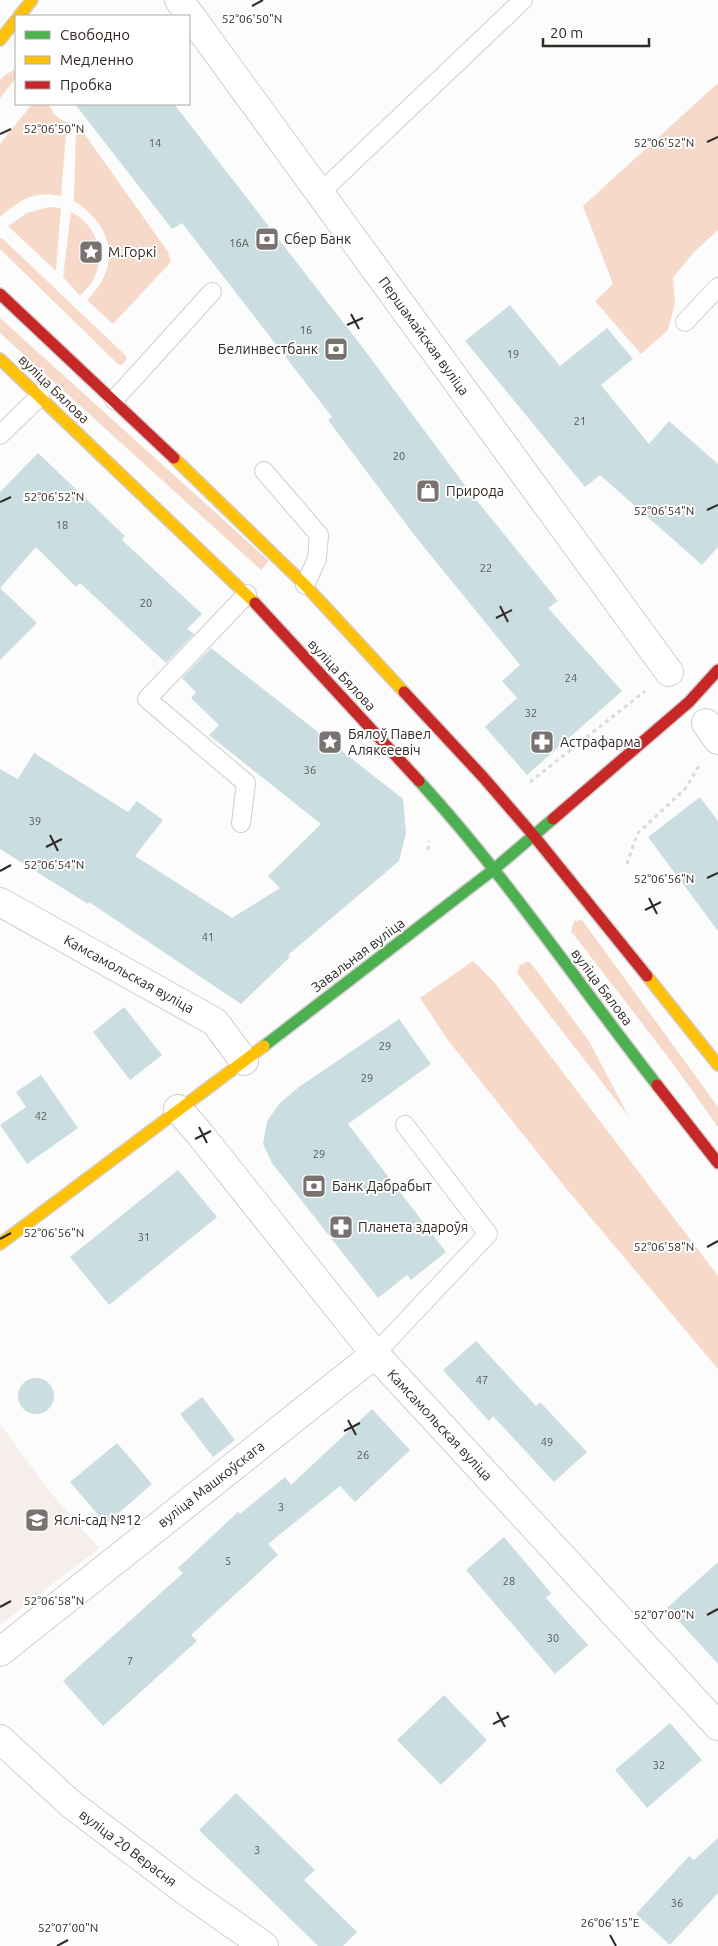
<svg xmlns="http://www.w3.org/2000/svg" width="718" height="1946" font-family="Ubuntu,sans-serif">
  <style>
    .built { fill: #f5eeeb }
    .green { fill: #f6d9c8 }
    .building { fill: #cadde0 }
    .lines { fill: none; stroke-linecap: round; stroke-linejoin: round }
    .lane-casing { stroke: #d2cecc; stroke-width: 20 }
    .street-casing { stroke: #d2cecc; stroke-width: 30 }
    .fast-casing { stroke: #d2cecc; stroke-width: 14 }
    .slow-casing { stroke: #d2cecc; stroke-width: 14 }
    .jam-casing { stroke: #d2cecc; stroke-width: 14 }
    .path { stroke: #dadada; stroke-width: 3; stroke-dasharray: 4 4; stroke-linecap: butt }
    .lane { stroke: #fff; stroke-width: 18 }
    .street { stroke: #fff; stroke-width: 28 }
    .fast { stroke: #4caf50; stroke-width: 11 }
    .slow { stroke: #ffc107; stroke-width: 11 }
    .jam { stroke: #c62828; stroke-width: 11 }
    .ticks { fill: none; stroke: #312924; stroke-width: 2 }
    .labels { text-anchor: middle; stroke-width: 4; stroke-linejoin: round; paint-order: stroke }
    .number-label { font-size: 11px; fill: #575653 }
    .poi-label { font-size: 14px; fill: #312924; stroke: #fff; text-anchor: start }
    .street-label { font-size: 14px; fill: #312924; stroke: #fff }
    .ticks-label { font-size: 12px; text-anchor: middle; fill: #312924; stroke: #fff; stroke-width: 4; stroke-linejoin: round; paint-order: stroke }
  </style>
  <rect width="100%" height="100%" fill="#fcfcfc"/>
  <path class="built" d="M0,1424L50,1492L99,1548L0,1625Z"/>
  <path class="green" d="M14,70L16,78L0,98V80L5,75Z
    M718,83V230L693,253L673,278L675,303L668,330L641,354L595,301L613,284L583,206Z
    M32,104H49C52,113 58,120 67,122L61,196C34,190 20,200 0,217V144Z
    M76,127L81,129L168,252L171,262L113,324L87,300C122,265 114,227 74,201Z
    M49,207L61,208L56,271L8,226L27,213Z
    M71,212C96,224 107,254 93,280C90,286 84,291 80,296L63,277Z
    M0,238L3,239L125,355L127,359L123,364L119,365L0,249Z
    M0,318L269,561L261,570L0,333Z
    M582,920L718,1107V1127L671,1061L571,931L574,921Z
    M473,961L494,982L718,1276V1369L565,1187L447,1039L420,998Z
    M526,962H530L589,1041L629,1117L517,973L520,965Z"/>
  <path class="building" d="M75,104H174L363,348L470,492L558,601L548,608L622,691L527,775L485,727L517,698L502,681L520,665L415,536L328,420L332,417L182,223L172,229Z
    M510,305L560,366L607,328L633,359L601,385L649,444L669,421L718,464V547L702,565L600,475L585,487L465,341Z
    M38,453L125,536L122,540L202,614L187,629L194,634L166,663L80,583L76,587L36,547L0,588L37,623L0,660V492Z
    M211,648L403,799L406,833L399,861L288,955L290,957L241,1004L89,902L88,904L0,849V769L18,779L34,753L128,812L137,801L163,820L135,856L232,918L280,888L268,876L321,824L209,735L219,725L191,698L196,692L182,678Z
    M700,797L718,821V931L648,837Z
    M124,1007L162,1055L130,1080L93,1032Z
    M399,1019L431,1064L348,1124L446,1252L411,1280L407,1275L378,1298L272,1163L263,1144L267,1121L280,1103L299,1087Z
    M41,1075L78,1128L27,1164L0,1125L26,1107L16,1092Z
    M178,1170L217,1217L109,1305L70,1257Z
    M476,1341L536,1406L540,1402L587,1452L554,1482L493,1416L489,1421L443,1370Z
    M18 1396a18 18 0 1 1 36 0a18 18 0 1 1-36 0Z
    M202,1397L235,1440L213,1457L180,1414Z
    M372,1409L410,1450L355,1502L340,1486L268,1544L278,1555L191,1635L197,1641L103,1726L63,1681L183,1573L178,1568L238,1512L240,1514L285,1477L291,1485Z
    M117,1443L152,1484L106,1524L70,1482Z
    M504,1537L551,1593L546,1598L588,1645L555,1674L466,1570Z
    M718,1562V1664L667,1608Z
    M444,1695L487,1740L441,1785L397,1740Z
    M670,1723L702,1760L647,1808L615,1770Z
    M236,1793L315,1870L304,1880L357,1932L343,1946H318L199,1830Z
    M718,1838V1893L670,1945L636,1914L689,1856L694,1860Z"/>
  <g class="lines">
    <g class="lane-casing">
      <path id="lane" d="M320,193L523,0
        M685,322L718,287
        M114,400L212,292
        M0,435L40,396
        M264,471L319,535L317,559L305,585
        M241,823L246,783L147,699L247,594
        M375,1354L488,1234L405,1125"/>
    </g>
    <g class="street-casing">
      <path id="street" d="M179,0L669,672
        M706,723L718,740
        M0,902L215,1022L244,1061
        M178,1109L199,1133L375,1354L718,1726
        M0,1652L375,1354
        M0,1739L71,1804L183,1889L264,1946"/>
    </g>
    <g class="fast-casing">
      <path id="fast" d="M419,781C506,876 578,984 657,1085
        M264,1046L493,870L553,819"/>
    </g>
    <g class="slow-casing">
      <path id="slow" d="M19,16L32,0
        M0,40L16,20
        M0,359L255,603
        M174,458L305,585L404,692
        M647,976L718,1065
        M0,1244L264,1046"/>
    </g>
    <g class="jam-casing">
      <path id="jam" d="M0,294L174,458
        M255,603L419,781
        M404,692L483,777L534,836L647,976
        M553,819L689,702L718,670
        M657,1085L718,1163"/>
    </g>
    <path class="path" d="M530,782L645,691
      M428,850L429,841
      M627,864L637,834L685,789L699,766"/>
    <use href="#lane" class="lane"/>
    <use href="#street" class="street"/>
    <use href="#fast" class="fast"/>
    <use href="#slow" class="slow"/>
    <use href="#jam" class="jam"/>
  </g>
  <path class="ticks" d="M252,6L263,0M0,134L11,129M707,142L718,137M351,314L359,329M347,325L363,318M0,502L11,497M707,510L718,505M500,606L508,622M496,618L512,610M50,835L58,851M46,847L62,839M0,871L11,865M707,878L718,873M649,898L657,914M645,910L661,902M199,1127L207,1143M195,1139L211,1131M0,1239L11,1233M707,1247L718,1241M348,1420L356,1435M344,1431L360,1423M0,1607L11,1601M707,1615L718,1609M497,1712L505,1727M493,1724L509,1716M610,1935L616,1946M57,1946L68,1940"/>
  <defs>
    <g id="bank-square" transform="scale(1.25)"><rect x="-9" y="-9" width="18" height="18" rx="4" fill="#787370" stroke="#fff"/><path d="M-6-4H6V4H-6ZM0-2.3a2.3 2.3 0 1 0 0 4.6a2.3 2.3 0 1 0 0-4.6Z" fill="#fff"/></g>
    <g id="sight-square" transform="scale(1.25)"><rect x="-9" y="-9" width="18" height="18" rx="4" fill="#787370" stroke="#fff"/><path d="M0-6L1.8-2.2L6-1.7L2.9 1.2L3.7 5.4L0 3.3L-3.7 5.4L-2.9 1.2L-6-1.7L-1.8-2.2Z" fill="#fff"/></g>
    <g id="shop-square" transform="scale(1.25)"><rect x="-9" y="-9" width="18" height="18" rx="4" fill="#787370" stroke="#fff"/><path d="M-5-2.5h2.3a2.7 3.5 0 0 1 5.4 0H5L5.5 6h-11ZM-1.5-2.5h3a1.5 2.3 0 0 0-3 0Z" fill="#fff"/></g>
    <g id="pharmacy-square" transform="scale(1.25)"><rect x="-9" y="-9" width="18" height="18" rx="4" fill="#787370" stroke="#fff"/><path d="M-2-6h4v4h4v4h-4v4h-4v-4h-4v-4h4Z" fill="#fff"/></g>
    <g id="school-square" transform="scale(1.25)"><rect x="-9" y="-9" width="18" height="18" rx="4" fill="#787370" stroke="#fff"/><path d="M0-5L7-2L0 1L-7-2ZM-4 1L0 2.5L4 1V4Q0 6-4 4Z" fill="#fff"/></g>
  </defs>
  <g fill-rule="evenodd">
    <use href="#bank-square" x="267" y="239"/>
    <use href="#sight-square" x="91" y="252"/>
    <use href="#bank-square" x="336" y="349"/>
    <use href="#shop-square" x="428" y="491"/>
    <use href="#sight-square" x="330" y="742"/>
    <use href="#pharmacy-square" x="542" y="742"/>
    <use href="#bank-square" x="314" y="1186"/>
    <use href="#pharmacy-square" x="341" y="1227"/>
    <use href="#school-square" x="37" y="1520"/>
  </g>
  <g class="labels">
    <g class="number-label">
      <text x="155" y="147">14</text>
      <text x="239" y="247">16А</text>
      <text x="306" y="334">16</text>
      <text x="513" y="358">19</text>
      <text x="580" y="425">21</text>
      <text x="399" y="460">20</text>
      <text x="62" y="529">18</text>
      <text x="486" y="572">22</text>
      <text x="146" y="607">20</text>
      <text x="571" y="682">24</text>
      <text x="531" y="717">32</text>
      <text x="310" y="774">36</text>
      <text x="35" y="825">39</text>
      <text x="208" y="941">41</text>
      <text x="385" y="1050">29</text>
      <text x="367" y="1082">29</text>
      <text x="41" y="1120">42</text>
      <text x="319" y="1158">29</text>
      <text x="144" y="1241">31</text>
      <text x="482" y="1384">47</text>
      <text x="547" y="1446">49</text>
      <text x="363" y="1459">26</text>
      <text x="281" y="1511">3</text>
      <text x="228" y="1565">5</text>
      <text x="509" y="1585">28</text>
      <text x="553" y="1642">30</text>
      <text x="130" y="1665">7</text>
      <text x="659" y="1769">32</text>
      <text x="257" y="1854">3</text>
      <text x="677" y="1907">36</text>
    </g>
    <g class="poi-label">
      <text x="284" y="244">Сбер Банк</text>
      <text x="108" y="257">М.Горкі</text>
      <text x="318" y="354" text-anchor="end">Белинвестбанк</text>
      <text x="446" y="496">Природа</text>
      <text x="348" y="739">Бялоў Павел<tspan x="348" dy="16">Аляксеевіч</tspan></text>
      <text x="560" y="747">Астрафарма</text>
      <text x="332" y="1191">Банк Дабрабыт</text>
      <text x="358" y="1232">Планета здароўя</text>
      <text x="54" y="1525">Яслі-сад №12</text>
    </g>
    <g class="street-label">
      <text transform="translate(424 336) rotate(54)" y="5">Першамайская вуліца</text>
      <text transform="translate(54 389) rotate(44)" y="5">вуліца Бялова</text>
      <text transform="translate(342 675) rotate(47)" y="5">вуліца Бялова</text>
      <text transform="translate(358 955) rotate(-37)" y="5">Завальная вуліца</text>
      <text transform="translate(129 974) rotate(29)" y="5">Камсамольская вуліца</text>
      <text transform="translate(602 987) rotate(53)" y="5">вуліца Бялова</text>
      <text transform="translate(440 1425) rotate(47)" y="5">Камсамольская вуліца</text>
      <text transform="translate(211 1484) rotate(-38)" y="5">вуліца Машкоўскага</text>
      <text transform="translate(128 1848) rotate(37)" y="5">вуліца 20 Верасня</text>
    </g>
  </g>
  <g class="ticks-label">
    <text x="252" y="23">52°06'50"N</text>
    <text x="54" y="133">52°06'50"N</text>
    <text x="664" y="147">52°06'52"N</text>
    <text x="54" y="501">52°06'52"N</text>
    <text x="664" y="515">52°06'54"N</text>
    <text x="54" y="869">52°06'54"N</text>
    <text x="664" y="883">52°06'56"N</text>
    <text x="54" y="1237">52°06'56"N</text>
    <text x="664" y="1251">52°06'58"N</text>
    <text x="54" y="1605">52°06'58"N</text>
    <text x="664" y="1619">52°07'00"N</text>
    <text x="610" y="1927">26°06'15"E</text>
    <text x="68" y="1932">52°07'00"N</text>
  </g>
  <rect x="15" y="15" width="175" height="90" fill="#ffffff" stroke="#ada9a7"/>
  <rect x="25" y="31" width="25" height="8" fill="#4caf50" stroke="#ada9a7"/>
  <text x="60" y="40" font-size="15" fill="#312924">Свободно</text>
  <rect x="25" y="56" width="25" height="8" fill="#ffc107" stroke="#ada9a7"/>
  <text x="60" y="65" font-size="15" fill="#312924">Медленно</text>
  <rect x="25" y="81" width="25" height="8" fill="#c62828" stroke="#ada9a7"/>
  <text x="60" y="90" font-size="15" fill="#312924">Пробка</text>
  <path d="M543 38v8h106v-8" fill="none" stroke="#312924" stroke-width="2.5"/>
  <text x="550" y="38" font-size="15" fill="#312924" stroke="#ffffff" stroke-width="4" paint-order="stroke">20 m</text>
</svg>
